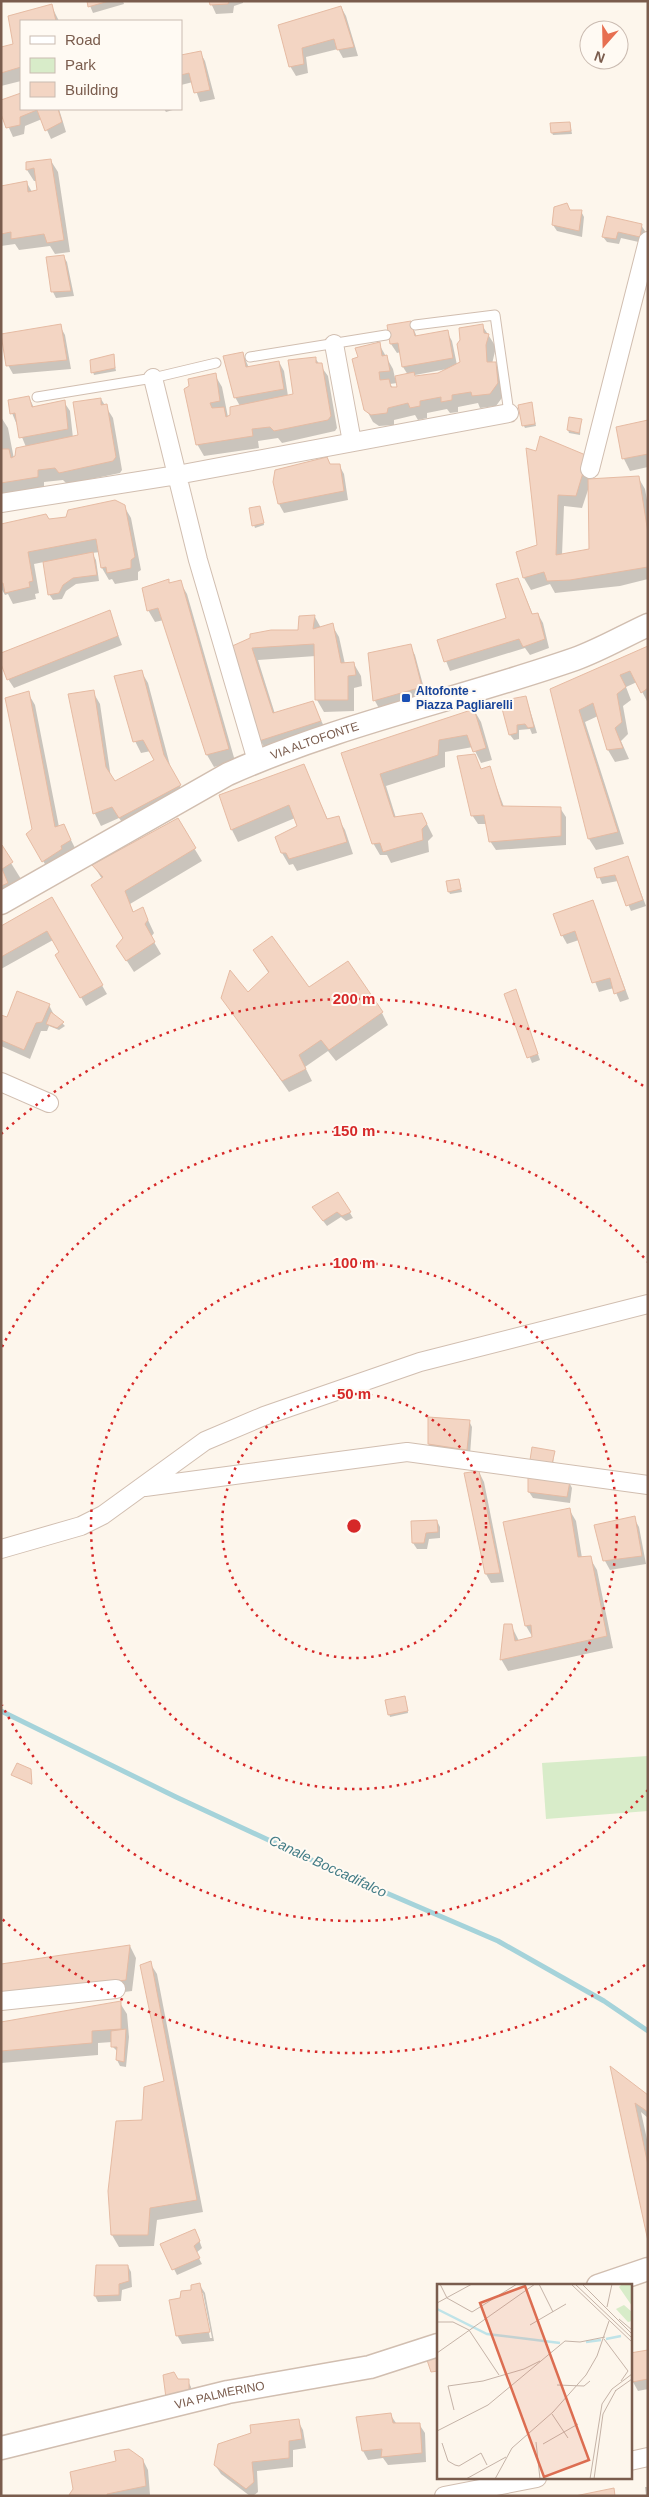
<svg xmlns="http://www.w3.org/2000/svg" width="649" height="2497" font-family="Arial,sans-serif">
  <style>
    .green { fill: #d8ecc9 }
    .shadow { fill: #0003; fill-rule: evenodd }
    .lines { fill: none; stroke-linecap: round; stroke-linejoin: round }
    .stream { stroke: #a5d3da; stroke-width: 5 }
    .building { fill: #f3d5c3; stroke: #e6bba3 }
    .service-casing { stroke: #d1beb0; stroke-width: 11 }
    .minor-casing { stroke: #d1beb0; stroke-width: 20 }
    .tertiary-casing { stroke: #d1beb0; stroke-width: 25 }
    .service { stroke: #fff; stroke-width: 9 }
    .minor { stroke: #fff; stroke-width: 18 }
    .tertiary { stroke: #fff; stroke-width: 22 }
    .ring { fill: none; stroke: #d62828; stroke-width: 2.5; stroke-dasharray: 2.5 5 }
    .transit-dot { fill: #1a4fb4; stroke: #fffaf3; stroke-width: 2 }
    .labels { text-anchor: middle; stroke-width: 4; stroke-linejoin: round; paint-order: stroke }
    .transit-label { font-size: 12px; font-weight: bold; fill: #164399; stroke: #fffaf3; text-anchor: start }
    .street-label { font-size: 12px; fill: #7a5c4d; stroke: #fffaf3 }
    .water-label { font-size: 14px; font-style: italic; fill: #437c86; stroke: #fffaf3 }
    .inset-river { fill: none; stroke: #bfe3e8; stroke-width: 2.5 }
    .inset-road { fill: none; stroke: #c5b3a7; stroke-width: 1 }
    .view { fill: #dc6d51; fill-opacity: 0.15; stroke: #dc6d51; stroke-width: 2.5 }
    .inset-edge { fill: none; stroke: #7a5c4d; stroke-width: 2.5 }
    .centre { fill: #d62828; stroke: #fffaf3; stroke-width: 2.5 }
    .ring-label { font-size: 15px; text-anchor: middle; font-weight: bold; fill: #d62828; stroke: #fffaf3; stroke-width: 4; stroke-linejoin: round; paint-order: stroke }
  </style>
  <rect width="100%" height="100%" fill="#fdf6ec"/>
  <path class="green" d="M648,1756V1811L546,1819L542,1763Z"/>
  <path class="shadow" d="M88,1H123L124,4L93,13Z
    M210,1H243V3L234,6L233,13L216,14Z
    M51,5L59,21H21V81L1,86V45L3,48L14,45L9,16Z
    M341,7L346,16L358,56L343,58L338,49L306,57L308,73L296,76L290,66L279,25Z
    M200,52L205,61L215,99L200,102L193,82L181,85V56Z
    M21,95V109H59L66,132L51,139L42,119L25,126L24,134L13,137L1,110V101Z
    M164,109H176L166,112Z
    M570,123L572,134L553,135L552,133Z
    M51,161L58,172L70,252L55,254L50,246L19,250L15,244L1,246V187L27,183L32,192L38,191L37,181H34L27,170Z
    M581,211L584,217L582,237L557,231L553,225L571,212Z
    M641,225L645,231L643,243L621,238L619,244L607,242L603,237Z
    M63,256L67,262L74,296L56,298L53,292Z
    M411,323L417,337L447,332L452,341L457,365L461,363L482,325L496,347L492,364H495L502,376L504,395L496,406L480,408L478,403L458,407V412L450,413L447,409L427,413V418L418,420L415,415L394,420V425L379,426L373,422L366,409L379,344L393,369L395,378L408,375L403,367L401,352L397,353L391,344ZM447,369L439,374L415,377V375ZM397,383L398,388H393L390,384Z
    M60,326L65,335L71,369L13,374L8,365Z
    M243,354L249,368L279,362L284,371L288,396L294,395L315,358L328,376L337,428L335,431L282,443L278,438L258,441L259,448L204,456L197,444L215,375L222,387L228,417L240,406L235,397Z
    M113,356L116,371L94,375L93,372Z
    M29,397L34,408L64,402L70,411L73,438L79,436L101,399L113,418L122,470L120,473L67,484L63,480L44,482V489L1,496V417L8,428L14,459L26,447L12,413Z
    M532,406L536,426L525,428L524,426Z
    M581,421L580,435L569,433L568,430Z
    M648,421V467L630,471L624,459L617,428Z
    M527,450L594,469L591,480L638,477L645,489L648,506V579L620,586L555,593L550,584L531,590L524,578L518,553L538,546ZM589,487L590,550L562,555L564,506L582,508Z
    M330,465H339L344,474L348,500L284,513L279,504Z
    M124,506L131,518L141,570L138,572V580L115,584L112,579L109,580L102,568L100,552L92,553L96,560L99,581L76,584L66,591L62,599L53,600L49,594L44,562L34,564L39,593L35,594L36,599L13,604L8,594L5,595L1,588V525L49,520Z
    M260,507L264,525L255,528L254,525Z
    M518,579L533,615L538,614L543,623L549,648L530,655L525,648L450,671L438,641L508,618Z
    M168,580L170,584L180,582L187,594L235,761L214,767L207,755L164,620L155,622L148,610Z
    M109,611L122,645L14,688L8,679Z
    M300,617H315L321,628L332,625L339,637L345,664H354L361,676L362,686L354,688V711L324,712L317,700L316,656L258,660L275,714L313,703L327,733L267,752L260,740L232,648L299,631Z
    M410,646L415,655L426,696L380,710L375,701L369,654Z
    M648,648V703L637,682L626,687L631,700L623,706L628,734L621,741L629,759L615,762L608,750L598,716L585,722L624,844L596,850L589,839L552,689Z
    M141,671L148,683L171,769L186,798L127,829L119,818L101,826L95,814L69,695L93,692L100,704L111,778L114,783L156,761L151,751L141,753L135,741Z
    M28,693L35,705L59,827L64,826L77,852L50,873L28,834L33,830Z
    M526,697L537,733L532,734L530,729L519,730V739L514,740L510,735Z
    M474,710L481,722L492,760L481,763L473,747L445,752V767L386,786L396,818L422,814L433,836L428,841L429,852L391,863L387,855H380L373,843L343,754Z
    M474,756L482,770L489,767L504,807L560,808L566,817V845L496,850L490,841L487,824H478L472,815Z
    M303,765L328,820L338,818L345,830L353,854L297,871L293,864L289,865L282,853L298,827L295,818L238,842L232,830L221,796Z
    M177,820L202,861L130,904L134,913L143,909L154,933L151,937L161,954L134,972L125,958V939L102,879L94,866Z
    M1,847L21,879L1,908Z
    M630,864L646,906L631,911L618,881L602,884L596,869Z
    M460,883L462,892L450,894L449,892Z
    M52,899L107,994L86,1006L57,955L60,953L53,940L1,969V928Z
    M593,902L629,999L620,1002L614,988L599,992L579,940L567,944L562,935Z
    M255,951L309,989L382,1013L388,1025L336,1061L328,1051L305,1067L312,1081L289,1092L222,997L248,993L269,974Z
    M516,990L540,1060L532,1063L505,995Z
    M49,1005L54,1015L65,1026L59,1030L49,1026L47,1031H41L30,1059L1,1046V1016L8,1019Z
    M338,1193L353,1218L346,1221L341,1217L327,1226L317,1213Z
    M469,1421L472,1427L470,1455L432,1450L429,1444Z
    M554,1452L553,1466L533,1462Z
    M479,1472L484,1482L504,1582L491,1583L486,1574L466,1474Z
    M569,1482L572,1488L570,1503L533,1498L529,1492Z
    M569,1509L576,1521L582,1558H590L597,1570L613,1648L508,1671L501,1659L511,1625L519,1641L533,1638L526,1626Z
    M634,1518L639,1527L646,1564L610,1570L605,1561L596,1526Z
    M437,1521L440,1527V1538L429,1539L427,1549H417L413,1543Z
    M406,1700L408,1713L390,1717L389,1714Z
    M30,1770L32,1785L13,1775Z
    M130,1946L136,1958L132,1991L1,2008Z
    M150,1963L157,1974L203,2212L157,2220L154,2246L119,2247L112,2235L143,2121L165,2082Z
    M120,2003L127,2014L129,2037L126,2067L120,2066L117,2060L118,2052L112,2046V2042L98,2043V2055L1,2063V2023Z
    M612,2069L648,2097V2118L641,2112L648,2144V2235Z
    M198,2237L202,2248L196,2253L202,2264L177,2275L162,2245Z
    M128,2266L131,2272L132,2287L122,2290L121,2301L98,2302L95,2296Z
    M199,2284L205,2293L214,2341L182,2344L177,2335L181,2299ZM201,2293H203L212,2338H210Z
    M648,2351V2389L638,2391L633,2382L630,2354Z
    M177,2381H188L191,2387L192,2399Z
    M390,2414L396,2423L419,2424L425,2433L426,2462L388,2465L383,2458L368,2460L363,2451L358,2418Z
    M298,2421L303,2430L306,2448L293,2450V2467L257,2471L258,2492L253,2496H250L221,2474L215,2465Z
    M143,2460L148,2470L150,2495H71L75,2489Z
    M645,2487H648V2496H646Z"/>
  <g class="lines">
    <path class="stream" d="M1,1711L176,1797L333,1870L498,1941L604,2001L648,2031"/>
  </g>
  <path class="building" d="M87,1H109L88,7Z
    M209,1H229L228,4L210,5Z
    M52,4L56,21H21V67L1,73V47L13,44L8,16Z
    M341,6L354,47L337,50L334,39L302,48L304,64L289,67L278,25Z
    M201,51L210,90L194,93L189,73L181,75V55Z
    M21,93V109H58L62,122L45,131L37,110L20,117V125L6,128L1,114V100Z
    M570,122L571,131L551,133L550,123Z
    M51,159L64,240L47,243L44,234L11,239V232L1,234V186L27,181L28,192L37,190L34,168L26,170V162Z
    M567,203L570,210H582L579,231L552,225L554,207Z
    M607,216L642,224L640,237L618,232L616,239L602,237Z
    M64,255L71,291L51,292L46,257Z
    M411,321L415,336L448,330L453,358L402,367L398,343L390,344L387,325Z
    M61,324L67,360L6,366L1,334Z
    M483,324L484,333L489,334L486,345L487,362H496L498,383L490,394L472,396L471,392L452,395V400L441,402V397L420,401V406L410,408L408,403L388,408L387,413L371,415L364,410L352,359L358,357L355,348L380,342L382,356L387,355L390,371L379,372L380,380L389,379L391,387H397L395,376L414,372L415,376L438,373L460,362L457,344L460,340L459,328Z
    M243,352L246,367L279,361L284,389L234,398L223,356Z
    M114,354L115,368L91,373L90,360Z
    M316,357V363H322L331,416L328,420L274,431L270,427L252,429L253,436L196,445L184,389L189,386L188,379L216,373L220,401L210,403L212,408L224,407L226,417L230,415V407L293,394L288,360Z
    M29,396L32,407L65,400L68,429L19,438L15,413L10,414L8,400Z
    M101,398V405L107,404L116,457L113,461L59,473L55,468L38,470V477L1,483V449H9L11,458L15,456L16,448L78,435L73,402Z
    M532,402L535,424L522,426L518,405Z
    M569,417L582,419L579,433L567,430Z
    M648,420V454L622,459L616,427Z
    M540,436L588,456L576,496L558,495L556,555L589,549L588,479L639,476L648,533V567L570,580L547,581L544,572L523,578L516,552L537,545L526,448L536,451Z
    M327,457L330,464H340L344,491L278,504L273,482L275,470Z
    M115,500L125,505L135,557L131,560V568L107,573L106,567L101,568L96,539L28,552L33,581L29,582L30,587L5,593L3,583H1V524L46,514L49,519L66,517L68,510Z
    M260,506L264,523L252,526L249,508Z
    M93,552L97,575L73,578L63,585L59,593L48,595L43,562Z
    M518,578L532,614L538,613L545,639L523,647L519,639L444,662L437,640L506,618L496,584Z
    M169,579V583L181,580L229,749L206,755L158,608L147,611L142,588Z
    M110,610L118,636L7,680L1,664V653Z
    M315,615L313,629L333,623L341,663L354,662L356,675L348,676V700H315L314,644L252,648L273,713L313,701L321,721L259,741L230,647L250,638V634L271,630H298L299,616Z
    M411,644L422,687L373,701L368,653Z
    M648,646V688L641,693L630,671L620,675L626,687L617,694L622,722L615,728L623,748L607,750L593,703L579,710L618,832L588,839L550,689Z
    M142,670L164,755L181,785L119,818L112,807L93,814L68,694L94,690L106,767L115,781L154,760L143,740L133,742L114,676Z
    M29,691L55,827L64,824L71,840L61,846L62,849L42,862L26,834L32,829L5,698Z
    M526,696L534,727L528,728L525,724L517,725V733L509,735L500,701Z
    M474,709L486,748L473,752L467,735L439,740L438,755L380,774L394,817L422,813L427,824L422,829L423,840L383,852L380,843L372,844L341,753Z
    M475,754L481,769L490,766L502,806L561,807V836L489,842L484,815L471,816L457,756Z
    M304,764L327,819L339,816L347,842L289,859L286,853H281L275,837L297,826L289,805L231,830L219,795Z
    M178,818L196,848L125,891L133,912L143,907L148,920L145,924L155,942L126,961L116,946L123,938L91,885L103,877L92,865Z
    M2,845L13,862L2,869L8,883L1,886Z
    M628,856L643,900L626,906L615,875L597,878L594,868Z
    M459,879L461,889L448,892L446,881Z
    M52,897L103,985L80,998L55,955L59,952L47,931L1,957V926Z
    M593,900L625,990L614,994L610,978L592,983L575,931L561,936L553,914Z
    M272,936L309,987L348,961L383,1012L329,1050L321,1040L299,1055L306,1069L282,1081L221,998L230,970L248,992L269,972L253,950Z
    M516,989L538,1054L527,1058L504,994Z
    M17,991L50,1004L42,1022L36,1023L24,1050L1,1040V1015L7,1017Z
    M51,1012L64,1022L57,1028L46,1024Z
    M338,1192L351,1212L342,1216L337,1212L323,1221L312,1207Z
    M428,1417L470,1420L467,1450L428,1444Z
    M532,1447L555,1451L552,1464L530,1460Z
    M479,1471L500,1573L485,1574L464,1473Z
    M528,1476L570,1481L567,1497L528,1492Z
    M570,1508L578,1557L591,1556L607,1636L500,1660L504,1624H512L515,1641L532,1637L531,1625L525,1626L503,1522Z
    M635,1516L642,1556L603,1561L594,1525Z
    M437,1520L438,1532L426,1533L424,1543H412L411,1521Z
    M405,1696L408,1711L388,1715L385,1700Z
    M17,1763L31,1769L32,1784L11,1775Z
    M130,1945L126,1980L1,1996V1964Z
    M151,1961L197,2200L150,2208L148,2235H111L108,2191L116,2121L142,2120L144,2087L164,2081L140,1965Z
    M121,2001V2029L92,2031V2043L1,2051V2022Z
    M126,2029L124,2062L116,2060L117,2047H111V2031Z
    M610,2066L648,2095V2112L635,2103L648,2165V2241Z
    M195,2229L200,2241L194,2246L200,2258L172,2270L160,2244Z
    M96,2265H128L129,2281L119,2284V2295L94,2296Z
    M200,2283L210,2332L176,2336L169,2300L180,2298L181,2291L191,2290V2285Z
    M648,2350V2379L632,2382L630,2353Z
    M438,2353V2371L431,2372L426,2357Z
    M174,2372L178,2379H189V2393L166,2398L163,2375Z
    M391,2413L393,2423H420L422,2453L381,2457L382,2449L362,2451L356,2417Z
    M299,2419L302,2439L289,2441V2458L252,2462L254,2482L246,2489L214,2465L218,2444L251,2433L250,2425Z
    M129,2449L143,2459L146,2486L107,2494V2496L69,2495L73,2489L70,2472L116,2461L114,2451Z
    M614,2488L615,2496H575Z"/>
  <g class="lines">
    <g class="service-casing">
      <path id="service" d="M415,325L495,315L509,413
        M250,357L386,335
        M37,397L153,378L216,363"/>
    </g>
    <g class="minor-casing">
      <path id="minor" d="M334,344L352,442
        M153,378L198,560L257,761
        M590,469L648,241
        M1,503L177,475L509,413
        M1,1082L49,1103
        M145,1487L407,1452L648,1485
        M1,1549L81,1526L103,1515L205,1441L264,1416L420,1362L648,1304
        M1,2001L116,1989
        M630,2461L648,2457
        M444,2496L537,2478"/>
    </g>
    <g class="tertiary-casing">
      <g id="tertiary">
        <path id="s1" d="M1,903L228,774C340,724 460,699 575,659C600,650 624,636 648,625"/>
        <path d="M598,2286L648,2269"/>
        <path id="s2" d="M1,2448L228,2392L370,2367L438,2345"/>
      </g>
    </g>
    <use href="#service" class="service"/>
    <use href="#minor" class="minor"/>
    <use href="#tertiary" class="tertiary"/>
  </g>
  <g class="ring">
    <circle cx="354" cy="1526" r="132"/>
    <circle cx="354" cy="1526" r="263"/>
    <path d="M648 1790A395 395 0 0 1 2 1705M2 1347A395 395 0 0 1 648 1262"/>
    <path d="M645 1965A527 527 0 0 1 1 1918M1 1134A527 527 0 0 1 645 1087"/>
  </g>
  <rect class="transit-dot" x="401" y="693" width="10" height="10" rx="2.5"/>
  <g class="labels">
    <g class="transit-label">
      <text x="416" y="695">Altofonte -<tspan x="416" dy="14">Piazza Pagliarelli</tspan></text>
    </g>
    <g class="street-label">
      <text dy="4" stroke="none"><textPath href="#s1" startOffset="354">VIA ALTOFONTE</textPath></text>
      <text dy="4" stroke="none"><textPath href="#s2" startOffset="225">VIA PALMERINO</textPath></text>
    </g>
    <g class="water-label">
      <text transform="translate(328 1866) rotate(25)" y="5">Canale Boccadifalco</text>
    </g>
  </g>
  <g transform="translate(437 2284)">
    <rect width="195" height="195" fill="#fdf6ec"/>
    <path d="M185,0H195V22L182,3ZM187,21L195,28V37L191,38L179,25Z" fill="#d8ecc9"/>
    <path class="inset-river" d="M0,25L50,50L123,59M169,55L184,52M149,58L164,56"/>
    <path class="inset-road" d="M3,0L10,14L35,28L80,0M102,0L116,28M134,0L195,58M138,0L195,54M145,0L195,50M0,19L35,0M170,23L175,0M182,35L195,46M0,38H16L32,46L62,91M93,41L129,20M167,55L191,87L184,97M0,69L98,0M120,101L147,102L153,97M178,107L195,95M17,126L11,102L46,97L87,85L103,77M115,130L131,154M0,147L51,121L128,57L143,58L168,53M99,158L103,195M5,159L11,177L18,181L22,182L44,169L50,181M106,160L141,140M29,195L69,173M58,195L75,164L116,128L149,91L160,72L172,37M153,195L165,120L175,105L195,90M157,195L166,130L179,106"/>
    <path class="view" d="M88,2L152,176L107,193L43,19Z"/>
    <rect width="195" height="195" class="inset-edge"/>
  </g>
  <circle cx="354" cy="1526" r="8" class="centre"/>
  <g class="ring-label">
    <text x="354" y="1004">200 m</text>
    <text x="354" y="1136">150 m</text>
    <text x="354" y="1268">100 m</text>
    <text x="354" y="1399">50 m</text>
  </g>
  <rect width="649" height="2497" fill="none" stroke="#7a5c4d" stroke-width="5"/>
  <rect x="20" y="20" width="162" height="90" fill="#fffaf3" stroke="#cabbb1"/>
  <rect x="30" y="36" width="25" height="8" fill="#ffffff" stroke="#cabbb1"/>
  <text x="65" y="45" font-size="15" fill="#7a5c4d">Road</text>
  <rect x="30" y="58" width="25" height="15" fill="#d8ecc9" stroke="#cabbb1"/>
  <text x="65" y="70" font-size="15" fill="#7a5c4d">Park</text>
  <rect x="30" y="82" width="25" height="15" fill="#f3d5c3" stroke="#cabbb1"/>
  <text x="65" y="95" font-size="15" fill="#7a5c4d">Building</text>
  <g transform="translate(604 45) rotate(200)"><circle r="24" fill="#fffaf3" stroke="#cabbb1"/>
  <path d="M0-4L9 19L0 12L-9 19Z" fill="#e76f51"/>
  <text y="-8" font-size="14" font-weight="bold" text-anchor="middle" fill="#7a5c4d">N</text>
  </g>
</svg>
